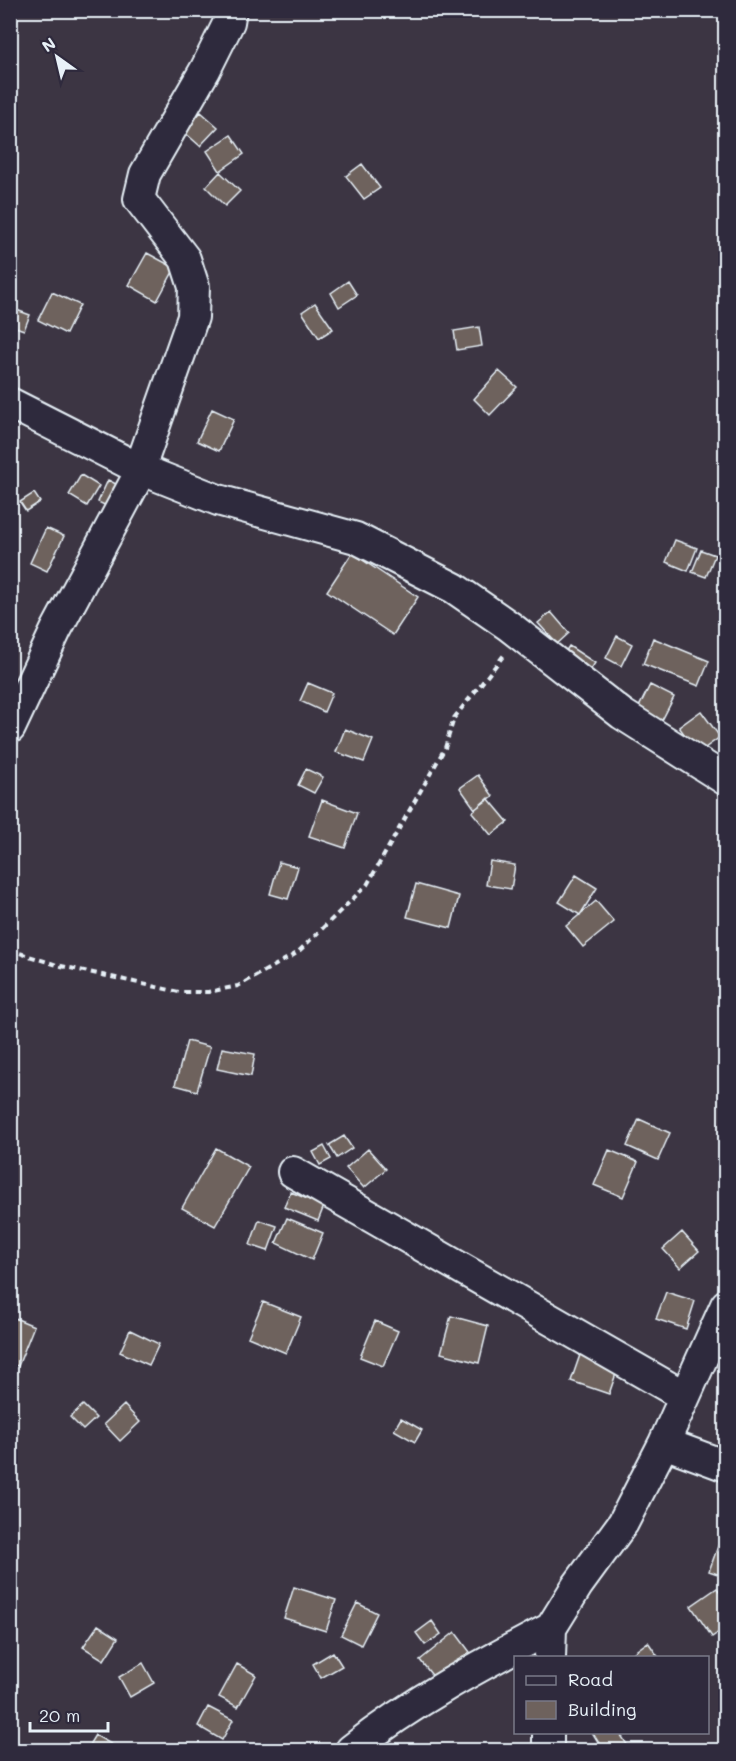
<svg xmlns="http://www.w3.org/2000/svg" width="736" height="1761" font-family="Mali,sans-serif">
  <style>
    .building { fill: #6e625d; stroke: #e8f1f8; stroke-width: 1.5 }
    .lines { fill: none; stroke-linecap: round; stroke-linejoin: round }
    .street-casing { stroke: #e8f1f8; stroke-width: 34 }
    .path { stroke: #e8f1f8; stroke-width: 4; stroke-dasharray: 6 4.5; stroke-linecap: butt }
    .street { stroke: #2f2a3d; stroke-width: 30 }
  </style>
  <rect width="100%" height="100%" fill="#3c3543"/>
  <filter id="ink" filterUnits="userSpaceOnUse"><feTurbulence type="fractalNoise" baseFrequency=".0167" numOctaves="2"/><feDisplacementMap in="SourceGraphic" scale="12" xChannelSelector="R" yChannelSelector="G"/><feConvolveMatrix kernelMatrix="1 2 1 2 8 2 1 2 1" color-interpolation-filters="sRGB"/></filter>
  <g filter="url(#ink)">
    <path class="building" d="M201,112L218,127L200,146L183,131Z
      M231,135L244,154L220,171L207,151Z
      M362,164L380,188L364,199L346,176Z
      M220,172L240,191L225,206L206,187Z
      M147,253L175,268L157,301L129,285Z
      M348,281L357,295L339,307L331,293Z
      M52,292L80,305L66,334L38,320Z
      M315,303L333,329L319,338L302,312Z
      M11,308L30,315L24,330L10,325Z
      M479,327L482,346L457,350L454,331Z
      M499,371L517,387L490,415L474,399Z
      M212,409L234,419L219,451L197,441Z
      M81,475L99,486L87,506L69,495Z
      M108,480L122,487L113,509L98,502Z
      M34,493L40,502L26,511L20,502Z
      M46,528L64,536L47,571L30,563Z
      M675,540L697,548L688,571L666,562Z
      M701,550L715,555L706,577L692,572Z
      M352,553L418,597L393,635L327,591Z
      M551,612L569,633L557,644L538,623Z
      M617,636L632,644L621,666L606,658Z
      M653,638L709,661L699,686L643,664Z
      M569,646L595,663L584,680L558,663Z
      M308,683L332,693L324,712L300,701Z
      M650,685L674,697L658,728L634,717Z
      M701,711L720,737L698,753L679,727Z
      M345,729L373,740L364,762L336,752Z
      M306,769L323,777L314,793L298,785Z
      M478,775L493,796L475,809L460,788Z
      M488,798L508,822L491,835L472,812Z
      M322,800L357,813L345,848L309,836Z
      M490,861L515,865L511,889L486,885Z
      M279,862L298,867L288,899L270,894Z
      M576,875L597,888L580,915L559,902Z
      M416,884L459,896L451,928L407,917Z
      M596,901L614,922L583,947L566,926Z
      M187,1041L210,1047L197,1091L175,1085Z
      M222,1048L255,1054L251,1076L217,1069Z
      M639,1119L670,1133L658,1160L627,1146Z
      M344,1136L352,1148L337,1158L329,1145Z
      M324,1146L331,1159L320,1165L313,1152Z
      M216,1148L249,1167L215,1226L182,1208Z
      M368,1149L386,1169L364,1188L346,1168Z
      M609,1150L638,1162L623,1197L594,1185Z
      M291,1192L324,1206L318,1221L284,1207Z
      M287,1218L323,1233L312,1260L276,1243Z
      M259,1220L277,1226L268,1251L250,1245Z
      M682,1232L699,1251L680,1268L663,1249Z
      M666,1292L695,1301L686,1329L656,1319Z
      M263,1302L301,1317L286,1353L248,1337Z
      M10,1316L34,1326L18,1366L10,1364Z
      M451,1316L488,1326L479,1363L441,1353Z
      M375,1321L398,1331L383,1366L360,1357Z
      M130,1330L159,1344L149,1365L120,1352Z
      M581,1352L619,1365L609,1394L571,1381Z
      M83,1405L96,1418L83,1430L70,1417Z
      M124,1405L140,1422L120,1441L104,1424Z
      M401,1418L422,1430L415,1442L394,1430Z
      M721,1538L726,1540V1577L709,1571Z
      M294,1587L336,1600L326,1631L284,1618Z
      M717,1588L726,1601V1627L712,1637L691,1606Z
      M357,1603L377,1613L361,1645L341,1635Z
      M432,1621L441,1634L425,1645L416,1633Z
      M98,1625L118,1638L104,1660L83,1647Z
      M455,1632L473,1656L438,1683L420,1660Z
      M648,1642L659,1658H626Z
      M333,1652L342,1666L321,1678L313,1664Z
      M143,1663L154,1683L130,1697L119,1677Z
      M237,1664L256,1675L238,1707L219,1697Z
      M208,1707L233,1720L222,1740L198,1726Z
      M592,1732H619L628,1746L621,1750H603Z
      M95,1735L118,1748L117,1750L87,1748Z"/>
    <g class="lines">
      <g class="street-casing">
        <path id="street" d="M10,403L140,469L218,500L356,538L454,588L509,626L622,714L726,780
          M10,728L56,630L135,482L193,317L194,287L185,259L139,199L145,174L205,70L229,22L231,10
          M293,1172L684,1396
          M664,1443L726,1466
          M550,1658L551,1628L577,1586L623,1523L664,1443L726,1305
          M351,1750C413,1701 481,1665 551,1628
          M548,1750V1732"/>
      </g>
      <path class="path" d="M10,950L57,965L179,992H208L238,986L297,953L367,885L445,748L454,718L504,655"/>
      <use href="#street" class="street"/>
    </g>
  </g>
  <rect width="736" height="1761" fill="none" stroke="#2f2a3d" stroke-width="36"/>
  <rect x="18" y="18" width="700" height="1725" fill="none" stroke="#e8f1f8" stroke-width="2" filter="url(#ink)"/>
  <rect x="514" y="1656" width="195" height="78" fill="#2f2a3d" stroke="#797a88" stroke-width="1.5"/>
  <rect x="526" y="1676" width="30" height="9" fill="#2f2a3d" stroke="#797a88" stroke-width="1.5"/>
  <text x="568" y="1686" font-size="18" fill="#e8f1f8">Road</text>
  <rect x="526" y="1701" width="30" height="18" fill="#6e625d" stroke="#797a88" stroke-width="1.5"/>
  <text x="568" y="1716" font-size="18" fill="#e8f1f8">Building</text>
  <g transform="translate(57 57) rotate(326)" stroke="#2f2a3d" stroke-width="4.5" paint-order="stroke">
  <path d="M0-4.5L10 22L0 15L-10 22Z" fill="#e8f1f8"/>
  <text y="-9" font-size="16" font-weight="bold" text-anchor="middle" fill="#e8f1f8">N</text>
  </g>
  <path d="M30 1722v9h78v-9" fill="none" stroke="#e8f1f8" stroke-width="3"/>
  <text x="39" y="1722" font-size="18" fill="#e8f1f8" stroke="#2f2a3d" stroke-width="4.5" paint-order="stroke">20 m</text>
</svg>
